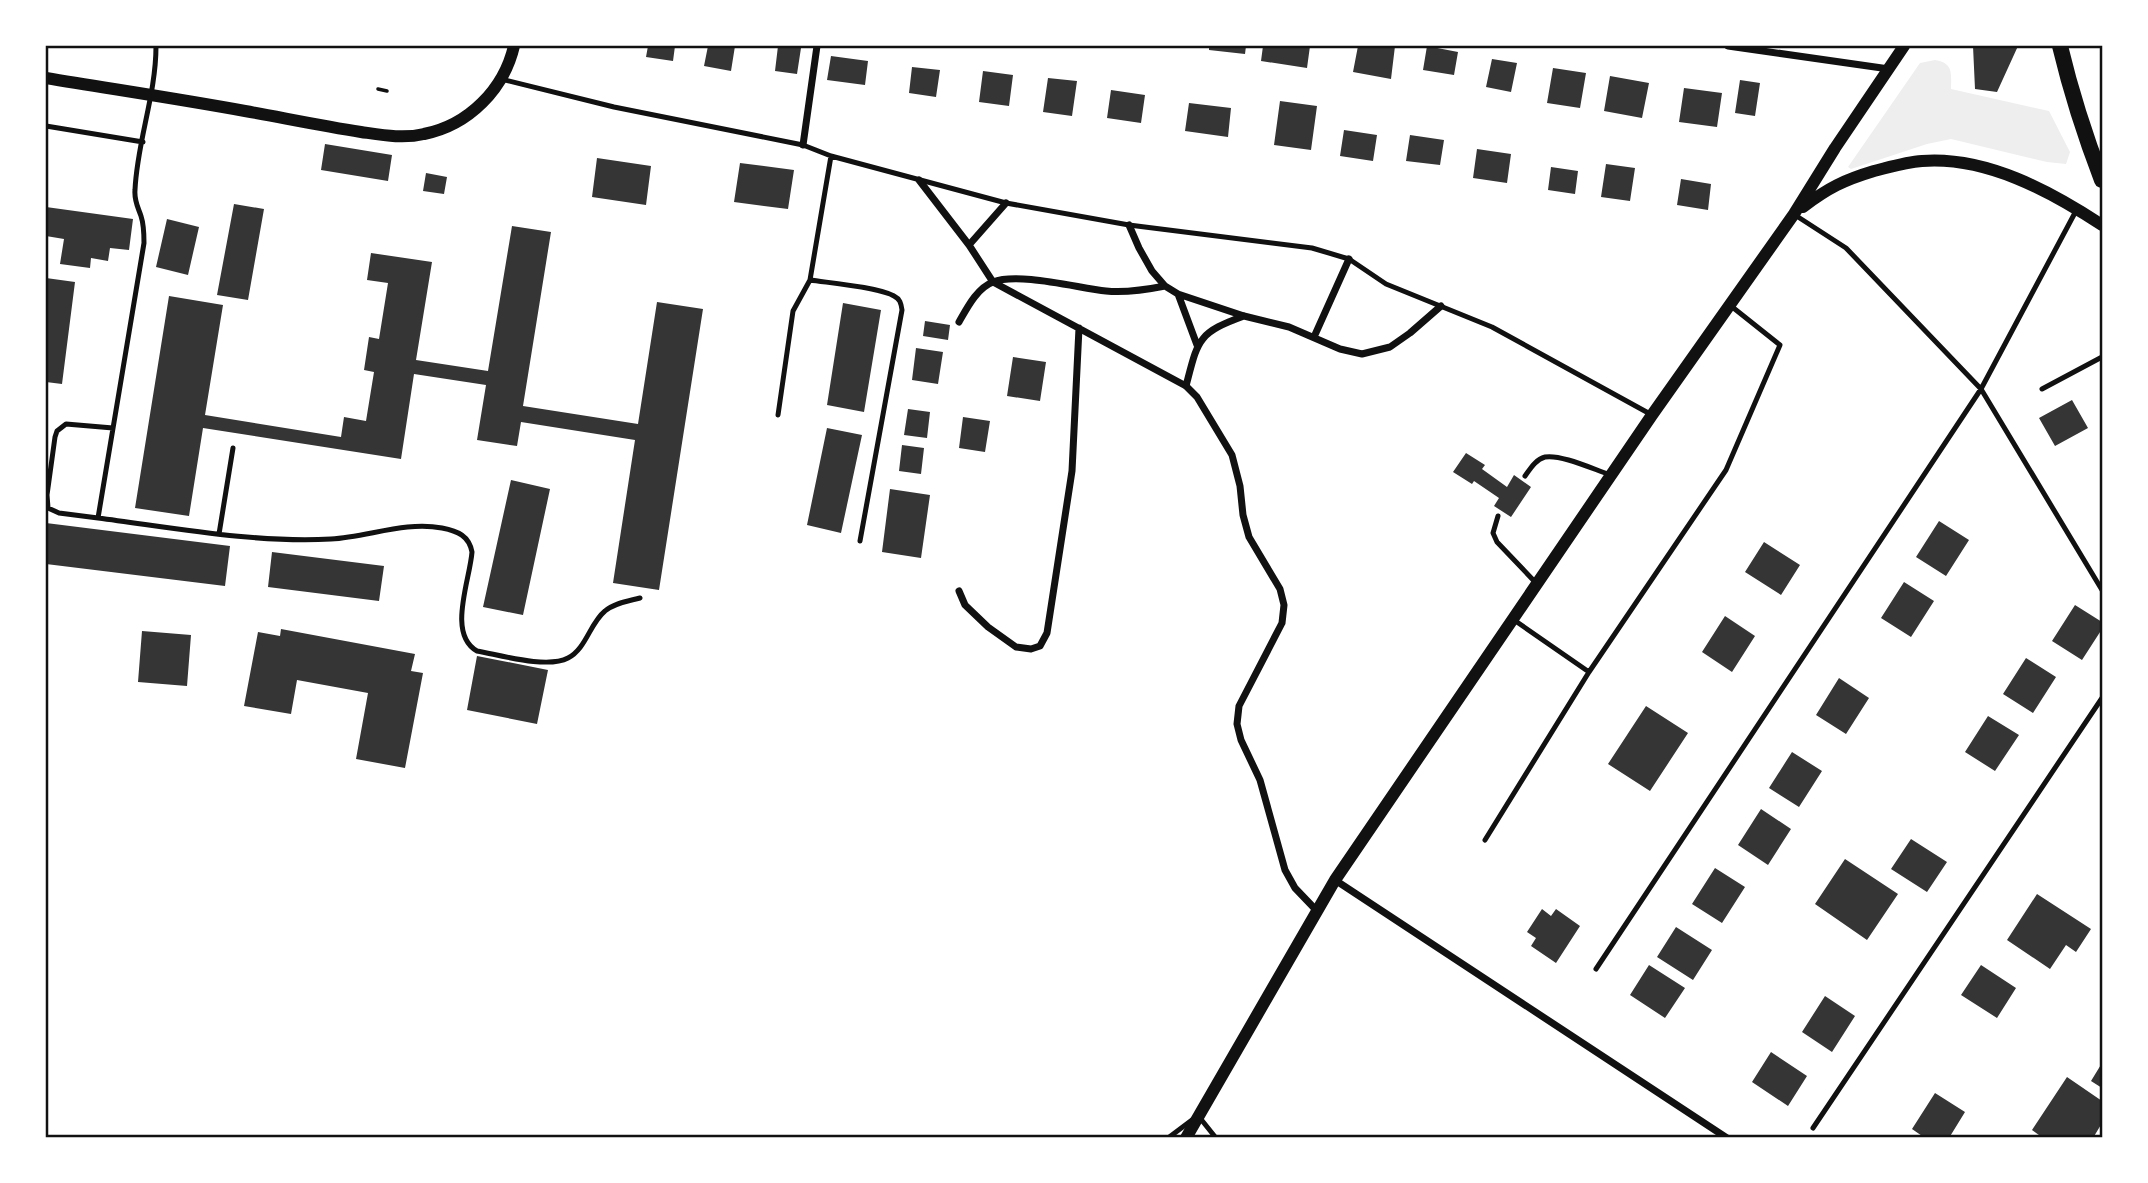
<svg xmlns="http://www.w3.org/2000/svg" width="2148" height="1183" font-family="Montserrat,sans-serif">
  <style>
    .green { fill: #eee }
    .building { fill: #353535 }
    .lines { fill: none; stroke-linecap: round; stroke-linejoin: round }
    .path { stroke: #111; stroke-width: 3.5 }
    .service { stroke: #111; stroke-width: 5 }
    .minor { stroke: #111; stroke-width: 7 }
    .tertiary { stroke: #111; stroke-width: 12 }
    .primary { stroke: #111; stroke-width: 16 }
    .neatline { fill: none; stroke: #111; stroke-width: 2.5 }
  </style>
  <rect width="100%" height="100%" fill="#fff"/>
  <path class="green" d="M1935,60C1954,63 1951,74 1951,89L2049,111L2070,152L2066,164L2047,162L1951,139L1927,144L1851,169L1848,167L1920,63Z"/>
  <path class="building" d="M648,46H675L673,61L646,57Z
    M708,46H735L731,71L704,66Z
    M778,46L801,48L797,74L775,71Z
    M1209,46H1246L1245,54L1209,50Z
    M1263,46H1310L1307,68L1261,61Z
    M1358,46H1395L1391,79L1353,72Z
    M1427,46L1458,52L1454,75L1423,70Z
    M1973,46H2018L1997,92L1975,89Z
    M831,56L868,61L865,85L827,80Z
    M1492,59L1517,63L1511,92L1486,87Z
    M912,67L940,70L936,97L909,93Z
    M1553,68L1586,73L1580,108L1547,103Z
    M983,71L1013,75L1009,106L979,102Z
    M1610,76L1649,83L1642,118L1604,111Z
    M1048,78L1077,81L1072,116L1043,112Z
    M1740,80L1760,83L1755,116L1735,113Z
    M1684,88L1722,93L1717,127L1679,122Z
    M1111,90L1145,95L1141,123L1107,118Z
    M1280,101L1317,106L1311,150L1274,145Z
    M1189,103L1231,108L1228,137L1185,131Z
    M1344,130L1377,135L1373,161L1340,156Z
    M1410,135L1444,140L1440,165L1406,161Z
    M325,144L392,155L388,181L321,170Z
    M1477,149L1511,154L1507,183L1473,178Z
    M597,158L651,166L646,205L592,197Z
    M740,163L794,170L788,209L734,202Z
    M1606,164L1635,168L1630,201L1601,197Z
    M1551,167L1578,171L1575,194L1548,190Z
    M426,173L447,177L444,194L423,191Z
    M1681,179L1711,184L1708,210L1677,205Z
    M234,204L264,209L248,300L217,295Z
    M46,207L133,219L129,250L110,248L108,261L91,258L90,268L60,264L64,239L46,236Z
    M167,219L199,227L188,275L156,267Z
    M512,226L551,232L523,406L638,424L657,302L703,309L659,590L613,583L635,440L521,422L517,446L477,440L486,385L414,374L401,459L203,428L189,516L135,508L169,296L223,305L205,415L341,437L344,417L366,421L374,372L364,370L369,337L379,339L388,283L367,280L371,253L432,262L416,360L488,371Z
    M46,278L75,282L62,384L46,382Z
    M843,303L881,310L864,412L827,405Z
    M925,321L950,325L948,340L923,336Z
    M916,348L943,352L938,384L912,380Z
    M1013,357L1046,362L1040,401L1007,396Z
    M2072,400L2088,428L2055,446L2039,418Z
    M908,409L930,412L927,438L904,435Z
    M963,417L990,421L985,452L959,448Z
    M827,428L862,435L841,533L807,525Z
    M902,445L924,448L921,474L899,471Z
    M1466,453L1485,465L1482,469L1507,487L1514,475L1531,487L1511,517L1494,506L1499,498L1474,481L1472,484L1453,472Z
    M511,480L550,489L523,615L483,607Z
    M890,489L930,495L921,558L882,552Z
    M1939,521L1969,540L1946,576L1916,557Z
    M46,523L230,546L225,586L46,564Z
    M1764,542L1800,565L1781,595L1745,572Z
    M272,552L384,566L379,601L268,587Z
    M1904,582L1934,601L1911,637L1881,618Z
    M2075,605L2102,622V629L2082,660L2052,641Z
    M1725,616L1755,636L1732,672L1702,652Z
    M281,629L415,654L411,671L423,673L405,768L356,759L368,693L297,680L291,714L244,706L258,632L280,636Z
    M142,631L191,635L187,686L138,682Z
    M477,656L548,670L537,724L467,710Z
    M2026,658L2056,677L2033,713L2003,694Z
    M1839,678L1869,698L1846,734L1816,715Z
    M1646,706L1688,733L1650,791L1608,764Z
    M1988,716L2019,735L1995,771L1965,752Z
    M1792,752L1822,771L1799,807L1769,788Z
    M1761,809L1791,829L1768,865L1738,845Z
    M1911,839L1947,862L1927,892L1891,869Z
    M1845,859L1898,894L1867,940L1815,904Z
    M1715,868L1745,887L1722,923L1692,904Z
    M2037,894L2091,929L2076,952L2066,945L2050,969L2007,940Z
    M1542,909L1551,916L1556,909L1580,926L1556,963L1531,946L1536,938L1527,932Z
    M1676,927L1712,950L1693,980L1657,957Z
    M1649,965L1685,988L1665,1018L1630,995Z
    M1981,965L2016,988L1997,1018L1961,995Z
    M1825,996L1855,1016L1832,1052L1802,1032Z
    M1771,1052L1807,1076L1788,1106L1752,1082Z
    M2102,1063V1088L2091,1081Z
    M2067,1077L2102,1101V1123L2093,1138H2043L2032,1130Z
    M1935,1093L1965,1112L1949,1138H1925L1912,1129Z"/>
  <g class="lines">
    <path class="path" d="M378,89L387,91"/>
    <path class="service" d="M156,46C156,95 137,142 135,190C134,201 138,207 141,216C144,225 144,234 144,243L98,518C175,528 253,543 331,539C368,537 405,521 442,528C458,531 469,536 472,552C470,580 447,634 477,651C500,655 547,669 568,658C586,649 590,623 605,611C614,603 629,601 640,598
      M501,79L614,107L803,145L831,156L1006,203L1129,225L1312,248L1349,259L1386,284L1492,327L1652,415
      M46,126L143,142
      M1795,215L1846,248L1981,389L2102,590
      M810,280C830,283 878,287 894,296C900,299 901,303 902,310L860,541
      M2042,389L2102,357
      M778,415L793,311L810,280L831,156
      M1525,476C1530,469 1536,459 1545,457C1561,454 1595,470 1611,475
      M1498,516L1493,533L1497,542L1536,583
      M98,518L59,513L48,508L47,495L55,437L57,431L66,424L113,428
      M219,534L233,448
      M1514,620L1589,672
      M1485,840L1589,672L1726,470L1780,345L1731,306
      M1596,969L1981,389L2077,209
      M1200,1118L1216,1138
      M1813,1128L2102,698
      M1168,1138L1192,1120"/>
    <path class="minor" d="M1728,46L1889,69
      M803,145L817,46
      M919,180L969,245L993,282L1186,386L1197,397L1232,455L1240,486L1243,515L1249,537L1280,589L1284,605L1282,623L1239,706L1237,724L1241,740L1260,780L1285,870L1295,888L1317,911
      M1129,225L1139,248L1152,271L1165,286L1178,294L1244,316L1289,327L1340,349L1362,354L1390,347L1410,333L1441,306
      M969,245L1006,203
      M1178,294L1197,345
      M959,322C967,308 977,288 993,282C1018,272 1078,288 1106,291C1126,293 1145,290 1165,286
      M1314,337L1349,259
      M1186,386C1198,340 1197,333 1244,316
      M959,591L965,605L988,627L1016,647L1031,649L1040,646L1047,633L1072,471L1079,328
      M1335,880L1727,1138"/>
    <path class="tertiary" d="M46,78C112,89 179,99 245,111C284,118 322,126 361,132C382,135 403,139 424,134C469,125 504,89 514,46
      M1803,207C1828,188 1844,180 1874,171C1890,167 1906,162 1922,161C1986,156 2050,191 2102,225
      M1186,1138L1335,880L1652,415L1794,214L1835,148L1904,46"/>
    <path class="primary" d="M2060,46C2071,92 2085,136 2102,180"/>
  </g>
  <rect width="2148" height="1183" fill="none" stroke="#ffffff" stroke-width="94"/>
  <rect x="47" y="47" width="2054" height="1089" class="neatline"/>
</svg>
